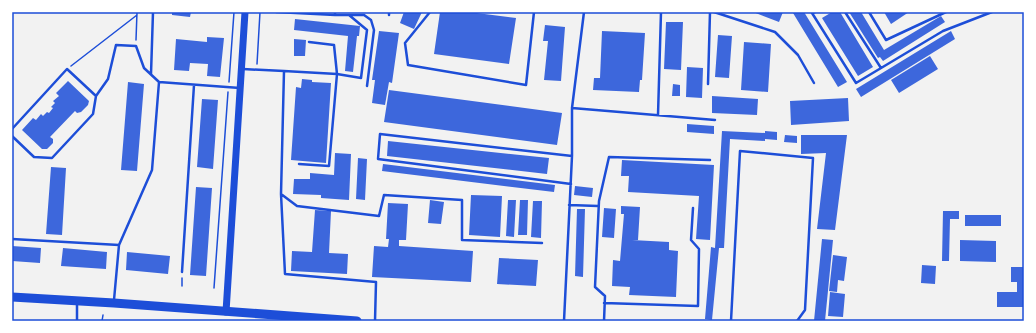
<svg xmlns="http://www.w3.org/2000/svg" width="1036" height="333" font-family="Roboto,sans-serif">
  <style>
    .building { fill: #3d67dc }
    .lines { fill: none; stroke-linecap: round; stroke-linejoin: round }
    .path { stroke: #1d4ed8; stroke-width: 1.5 }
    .service { stroke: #1d4ed8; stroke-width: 2.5 }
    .secondary { stroke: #1d4ed8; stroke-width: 7 }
    .trunk { stroke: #1d4ed8; stroke-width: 9 }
    .neatline { fill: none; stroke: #1d4ed8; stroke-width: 1.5 }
  </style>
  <rect width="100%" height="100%" fill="#f2f2f2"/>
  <path class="building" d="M172,12H191L190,17L172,15Z
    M404,12H422L414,29L400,23Z
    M440,12H469L516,18L509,64L434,54Z
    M753,12H783L779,22Z
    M795,12H804L847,82L838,87L793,13Z
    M832,12H840L873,67L858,76L822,18Z
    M849,12H861L884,50L941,16L945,22L883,61L880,57L878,58Z
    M884,12H909L891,24Z
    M295,19L360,26L359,36H357L353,72L345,71L348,36L294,30Z
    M666,22H683L681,70L664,69Z
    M545,25L565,27L561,81L544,80L548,41H543Z
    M379,31L399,33L392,83L389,82L385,105L372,103L375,80H372Z
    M602,31L645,33L642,80H640L639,92L593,90L594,78H600Z
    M951,31L955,39L861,97L856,89Z
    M718,35L732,36L729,78L715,77Z
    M207,37L224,38L220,77L207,76L208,64L190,63L189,71L174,70L176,39L207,42Z
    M294,39L306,40L305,56H294Z
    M744,42L771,44L768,92L741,90Z
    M930,56L938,69L899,93L891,80Z
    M687,67L703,68L702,98L686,97Z
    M302,79L312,80V82L331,83L326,163L291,160L296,87L301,88Z
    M68,81L89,101L88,105L81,112L77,113L75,111L50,137L53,139V143L47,149H42L22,130L33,118L36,120L41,114L43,116L47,112L49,113L53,108L51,107L55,103L53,101L59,96L56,93Z
    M128,82L144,84L137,171L121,170Z
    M673,84L680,85V96H672Z
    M389,90L562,113L557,145L384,122Z
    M712,96L758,99L757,115L712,113Z
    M848,98L849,121L791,125L790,101Z
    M202,99L218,100L213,169L197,167Z
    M687,124L714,126V134L687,132Z
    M722,131L765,133V131L777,132V140L765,139V141L730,139L724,248H719L712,320L705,319L711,247L715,248Z
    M785,135L797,136V143L784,142Z
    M801,135H847L835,230L817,229L826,153L801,154Z
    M388,141L549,158L547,174L387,156Z
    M335,153L351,154L349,200L321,198V195L293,194L294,179H310V173L334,175Z
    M358,158L367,159L365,200L356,199Z
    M622,160L714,165L710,240L696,239L699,196L628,192L629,176H621Z
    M383,164L555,185L554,192L382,171Z
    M51,167L66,168L62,235L46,234Z
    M575,186L593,188L592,197L574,195Z
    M196,187L212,188L206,276L190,275Z
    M471,195L502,196L500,237L469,235Z
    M430,200L444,202L441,224L428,223Z
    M508,200H516L514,237L506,236Z
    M520,200H528L527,235H518Z
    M533,201H542L541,238L531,237Z
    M388,203L408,204L406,240H399V246L473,251L471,282L372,277L374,246L388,247L389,239H386Z
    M621,206L640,207L638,240H632L669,242V250L678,251L676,297L629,295L630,287L612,286L613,260L620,261L624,214H621Z
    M604,208L616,209L614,238L602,237Z
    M577,209H585L583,277L575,276Z
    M315,210L331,211L329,253L348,254L347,274L291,271L292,251L312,252Z
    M943,211H959V219H950L949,261H942Z
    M965,215H1001V226H965Z
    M822,239L833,240L825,321H814Z
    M960,240L996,241V262L960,261Z
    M12,246L41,248L40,263L12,261Z
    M63,248L107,252L106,269L61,266Z
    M127,252L170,256L168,274L126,270Z
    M833,255L847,257L844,281L838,280L837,292L829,291Z
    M499,258L538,260L536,286L497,284Z
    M922,265L936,266L935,284L921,283Z
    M1011,267H1024V307H997V292H1017V282H1011Z
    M830,292L845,294L843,317L828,316Z"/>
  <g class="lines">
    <path class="path" d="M136,40L137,12
      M257,64L260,12
      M71,66L137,15
      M229,82L234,12
      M182,286V278
      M214,288L228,92
      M102,321L103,315"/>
    <path class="service" d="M276,12L335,15V12
      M430,12L405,43L408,65L526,85L534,12
      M584,12L572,108L715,120
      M714,12L775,32L798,55L814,83
      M815,12L812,13L856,83L943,31L992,12
      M845,12L881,68
      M869,12L886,40L946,12
      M335,15H364L371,20L374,30L367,86
      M389,15V12
      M243,69L284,71
      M151,74L153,12
      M708,84L710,12
      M658,115L661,12
      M12,129L67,69L96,96
      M12,136L34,157L52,158L93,114L96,96L108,79L116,45L136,46L144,68L159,82
      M299,164L329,166L337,74L334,45L309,42
      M571,184L378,159L380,134L572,156
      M281,194L284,71L337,74L361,78L367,30L349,15
      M569,205L598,206
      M12,239L119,245L152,170L159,82L240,88
      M182,272L194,85
      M114,300L119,245
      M604,303L698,306L699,249L691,240L693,208
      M77,321V303
      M375,321L376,282L285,274L281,194L297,206L379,216L384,195L462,200V240L542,243
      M564,321L572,156V108
      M604,321L605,296L595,287L599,201L609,157L710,160
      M731,321L740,151L813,158L805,310L797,321"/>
    <path class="secondary" d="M226,312L245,12"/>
    <path class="trunk" d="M12,297L114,303L357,321"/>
  </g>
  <rect width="1036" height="333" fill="none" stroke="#ffffff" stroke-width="26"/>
  <rect x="13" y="13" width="1010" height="307" class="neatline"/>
</svg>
